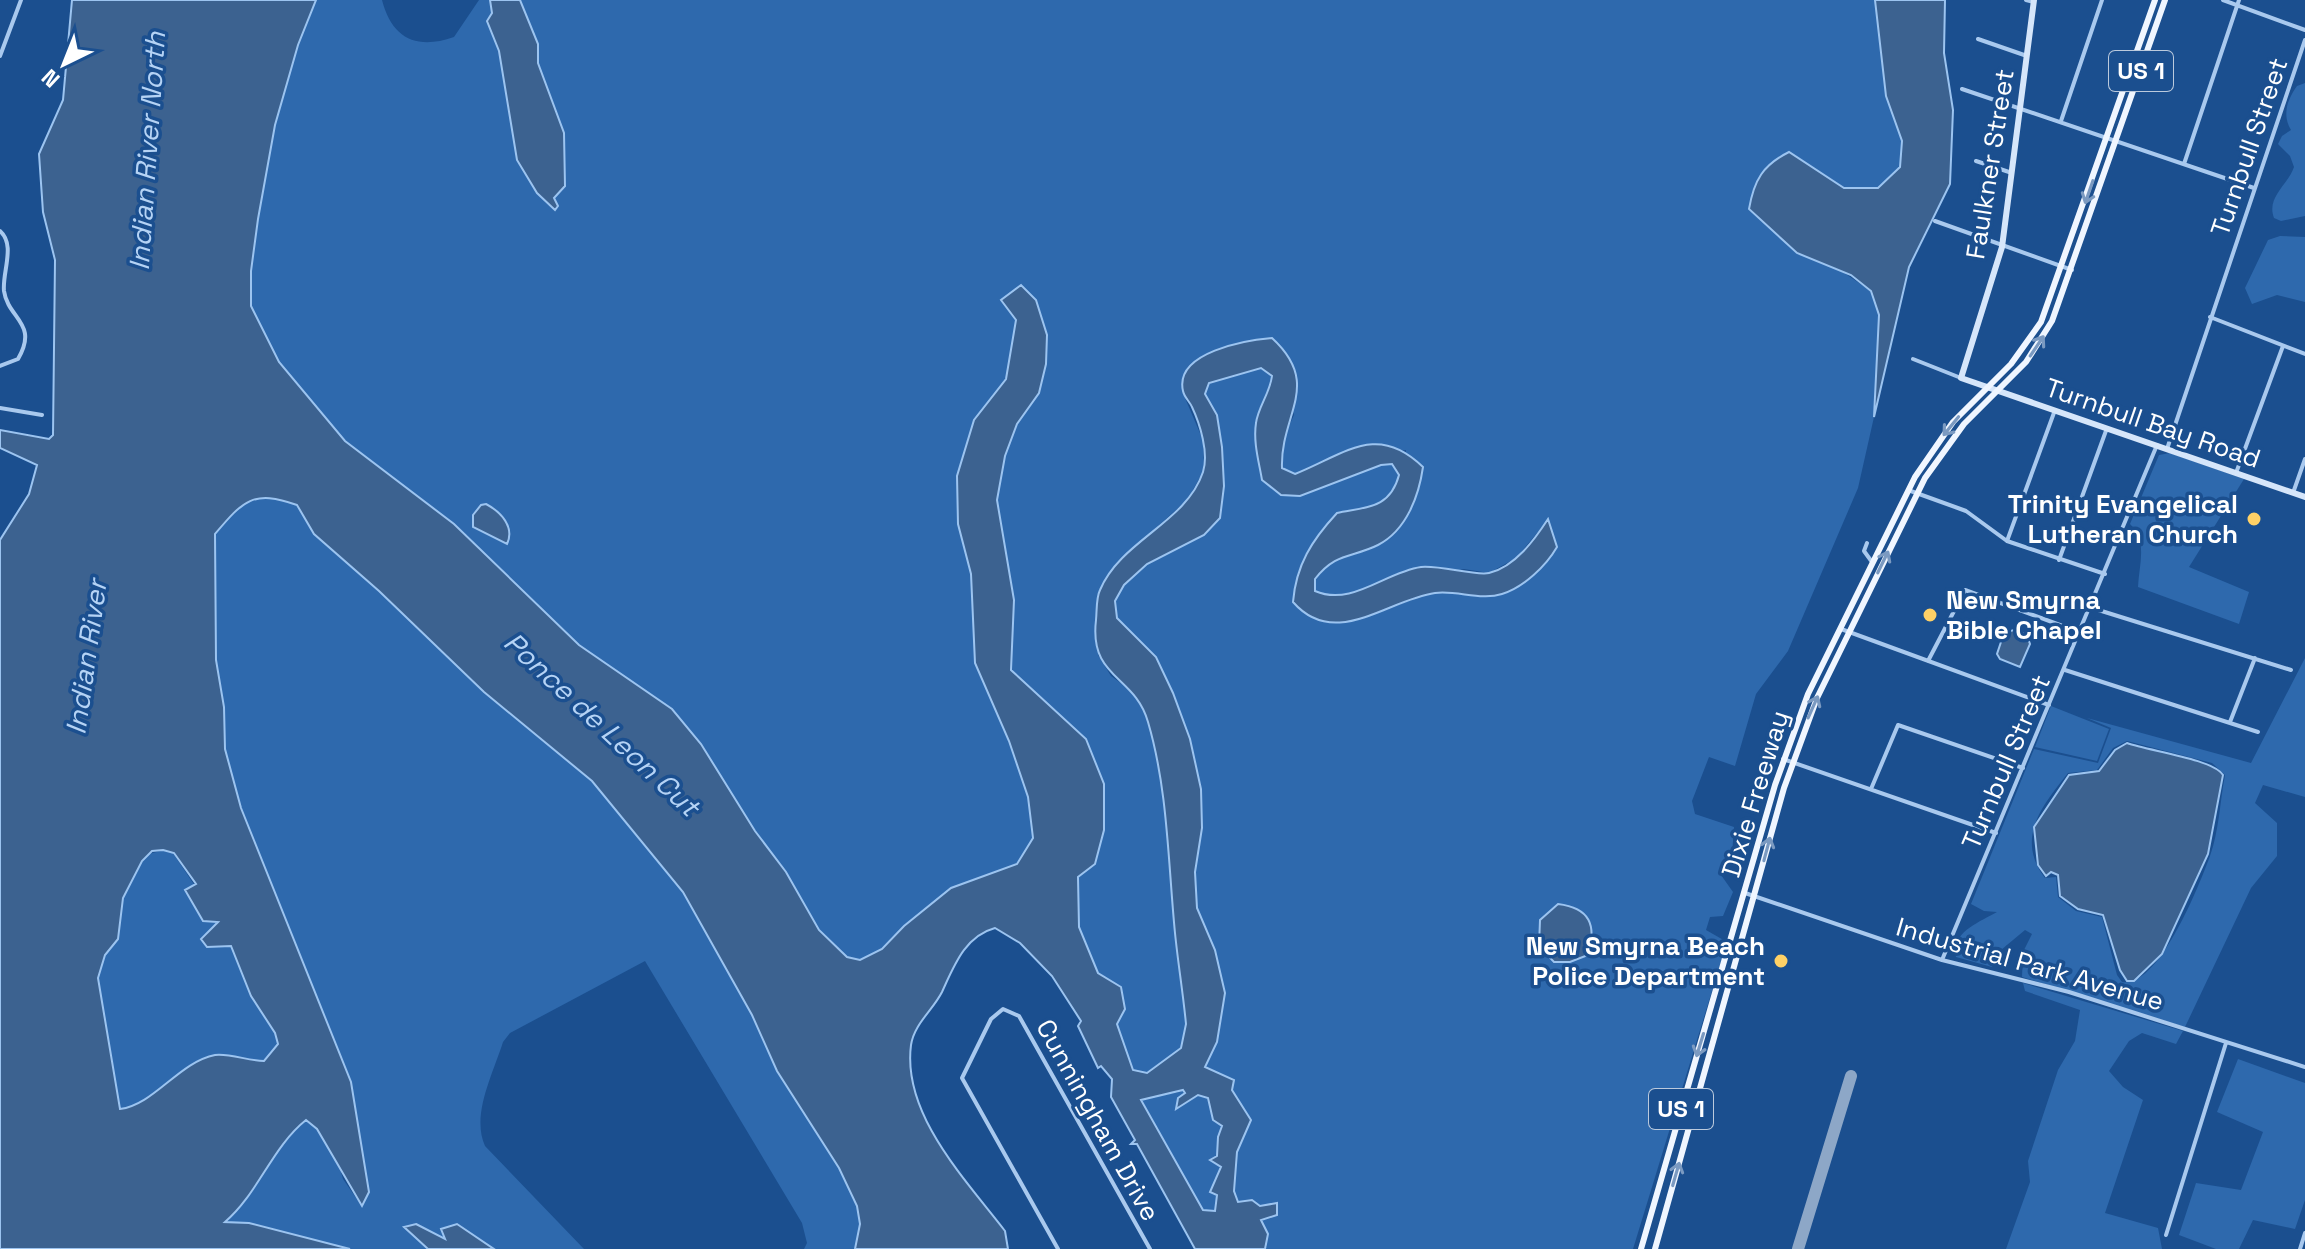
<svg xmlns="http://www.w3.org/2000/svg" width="2305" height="1249" font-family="'Space Grotesk',sans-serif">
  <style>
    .green { fill: #2e69ad; fill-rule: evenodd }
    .water { fill: #3c6290; stroke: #9cc4f0; stroke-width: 2; fill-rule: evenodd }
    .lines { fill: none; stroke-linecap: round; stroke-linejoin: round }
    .taxiway { stroke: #8da7c7; stroke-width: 12 }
    .street { stroke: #a9c9ee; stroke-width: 4 }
    .secondary { stroke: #d6e6fa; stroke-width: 6 }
    .primary { stroke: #f0f6ff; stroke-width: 6 }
    .oneway { stroke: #7b9ac1 }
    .poi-dot { fill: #ffd166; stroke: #1b4f8f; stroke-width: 3 }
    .labels { text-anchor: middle; stroke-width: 7; stroke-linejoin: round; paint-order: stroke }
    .shield { fill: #1b4f8f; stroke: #bbcadd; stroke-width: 2 }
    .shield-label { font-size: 24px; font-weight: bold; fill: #fff }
    .street-label { font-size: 26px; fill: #fff; stroke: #1b4f8f }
    .poi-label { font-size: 26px; font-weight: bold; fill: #fff; stroke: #1b4f8f; text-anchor: end }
    .water-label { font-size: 28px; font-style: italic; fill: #b5d3f5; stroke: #1b4f8f }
  </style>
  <rect width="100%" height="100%" fill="#1b4f8f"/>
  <path class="green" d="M316,0H382C392,39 417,50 454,37L479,0H1875L1886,96L1902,141L1900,167L1878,188H1844L1789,152C1763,165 1754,180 1749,209L1871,291L1879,315L1874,417L1858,488L1788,651L1756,694L1735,766L1709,757L1692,801L1695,814L1734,827L1732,855L1721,875L1733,892L1723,916L1710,917L1706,930L1727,942L1633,1249H1265L1267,1246L1203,1210L1141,1099L1180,1092L1200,1076L1217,1042L1215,950L1197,908L1195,872L1202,828L1201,789L1190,739L1156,657L1117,618L1115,601L1124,585L1147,564L1204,535L1224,486L1217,415L1205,394L1209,383L1261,368L1272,376L1270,392L1256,421L1281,494L1300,496L1381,465L1392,464L1399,475C1392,500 1375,511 1349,511L1293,602C1314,605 1362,617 1380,612C1398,607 1413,597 1432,593C1450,590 1464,595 1482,595C1512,595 1543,571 1557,547L1548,520L1516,558L1489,573L1464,569L1328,597L1315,591V579C1341,547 1355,560 1381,544C1389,538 1396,527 1403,520L1406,450L1319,464L1295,474L1282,468V441L1294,415L1272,338L1182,391L1203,440L1204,470L1188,499L1116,564L1098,655L1111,676L1136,694L1148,719L1161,776L1186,1024L1181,1048L1146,1073L1133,1070L1121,1041L1105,978L1098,973L1079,927L1077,877L1095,864L1104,830L1028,689L1011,670L1014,600L997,500L1005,456L1017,424L1039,393L1046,364L1047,335L1036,300L1021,285L1002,300L1016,319L1006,379L974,420L958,524L971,574L975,663L1009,741L1028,797L1033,838L1017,864L951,888L904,926L882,949L860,960L847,957L819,930L786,872L755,831L701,744L672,709L579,645L454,524L345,441L279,362L251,306V271L258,219L275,125L298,45Z
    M2305,83V216L2281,221L2274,218C2266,197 2288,185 2294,167L2290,156L2278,144L2282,136L2291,130C2282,115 2287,100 2297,86Z
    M2280,236L2305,237V302L2277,295L2252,304L2245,288L2268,240Z
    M2170,453L2244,479L2189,567L2249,592L2239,624L2138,587C2139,564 2148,541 2130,524L2159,455Z
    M269,495L297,505L314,534L379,591L484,692L592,781L683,892L753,1015L777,1071L839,1168L857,1206L860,1224L855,1249H804L807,1243L802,1223L645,961L510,1033L503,1042C493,1074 471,1115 485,1146L584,1249H494L457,1224L446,1240L416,1224L405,1228L428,1249H350L249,1223L160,1224L127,1171L98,978L105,955L118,939L123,898L145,855L164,850L173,853L219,922L201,938L207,947L231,946L251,996L304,1045L343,1179L361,1205L369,1192L351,1082L241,808L225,749L224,707L216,660L215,534L242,503Z
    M2305,658V797L2263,785L2255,803L2277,823V856L2251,888L2185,1027L2022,977L2023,952L2032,934L2025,930L2001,950L1992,967L1956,957C1949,934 1979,922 1997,912L1984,911L1971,904L2034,749L2098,763L2111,728L2087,718L2251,763ZM2127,741L2212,763L2225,775C2220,801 2219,831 2210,856C2199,886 2158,989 2122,982L2117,975L2102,917L2076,911L2058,897L2056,877L2045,878C2015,838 2042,806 2068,773L2097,770L2113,748Z
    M2051,706L2109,729L2097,761L2035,747Z
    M2023,983L2183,1031L2176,1044L2142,1033L2129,1041L2109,1071L2123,1087L2143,1100L2105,1213L2158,1228L2162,1249H2006L2030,1182L2028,1161L2058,1070L2075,1041L2080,1010L2025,991Z
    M2238,1059L2305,1083V1200L2295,1229L2253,1220L2239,1249H2216L2179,1235L2196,1183L2241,1190L2263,1132L2217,1112Z"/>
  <path class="water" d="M72,0H316L298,45L275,125L258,219L251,271V306L279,362L345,441L454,524L579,645L672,709L701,744L755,831L786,872L819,930L847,957L860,960L882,949L904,926L951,888L1017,864L1033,838L1028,797L1009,741L975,663L971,574L958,524L957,476L974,420L1006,379L1016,320L1001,300L1021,285L1036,300L1047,335L1046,364L1039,393L1017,424L1005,456L997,500L1014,600L1011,670L1086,739L1104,784V830L1095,864L1078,877L1079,927L1098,973L1121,987L1125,1009L1117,1024L1133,1070L1147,1073L1181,1048L1186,1024C1183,993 1178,963 1175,933C1168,862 1168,790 1148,722C1135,675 1089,679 1096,620C1097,610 1096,598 1100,590C1121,540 1186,523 1203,472C1209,453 1200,424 1192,407C1190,402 1184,397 1183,391C1174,352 1247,340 1272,338C1323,385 1280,414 1282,468L1295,474C1345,454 1377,422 1423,467C1419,495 1407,530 1378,545C1352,558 1336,552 1315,579V591C1352,607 1385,572 1421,567C1440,565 1475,576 1489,573C1515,567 1535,539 1548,519L1557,547C1546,566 1524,587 1502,594C1481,601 1457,590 1435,593C1387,600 1335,650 1293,602C1296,565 1312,540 1337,513C1366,507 1390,509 1399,475L1392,464L1381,465L1300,496L1281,495L1262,480C1259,462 1253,442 1256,423C1258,407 1270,393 1272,376L1261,368L1209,383L1205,394L1217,415L1222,447L1224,486L1220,518L1204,535L1147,564L1124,585L1115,601L1117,618L1156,657L1173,693L1190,739L1201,789L1202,828L1195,872L1197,908L1215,950L1225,993L1217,1042L1205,1067L1234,1080L1232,1090L1251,1120L1237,1152L1234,1191L1238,1202L1252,1200L1260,1206L1277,1203V1215L1261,1220L1268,1234L1265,1249H1195L1137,1144H1131L1135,1140L1111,1097L1112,1079L1101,1066L1098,1068L1078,1026L1081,1021L1052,976L1020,943L995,928C965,936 954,966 942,992C933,1010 914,1024 911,1045C902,1114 965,1179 1005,1231L1008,1249H855L860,1224L857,1206L839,1168L777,1071L752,1015L683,892L592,781L484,692L379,591L314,534L297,505C253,489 243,501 215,534L216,660L224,707L225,749L241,808L351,1082L369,1192L362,1206L317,1129L306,1120C272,1147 258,1194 225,1222L249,1223L350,1249H0V540L29,494L37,465L0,448V430L49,439L53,435L55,260L43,212L39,154L63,100ZM163,850L174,853L196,884L185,890L203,921L218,922L201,939L207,947L231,946L251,996L275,1033L278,1044L264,1061C249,1061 229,1053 215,1055C179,1062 154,1105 120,1109L98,978L105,955L118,939L123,898L142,861L152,851ZM1183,1090L1185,1093L1178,1098L1176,1109L1198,1095L1208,1098L1213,1120L1222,1126L1218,1137L1217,1156L1210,1160L1221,1167L1210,1192L1217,1195L1215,1211L1203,1210L1141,1100Z
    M490,0H520L538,44V63L564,133L565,186L554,198L558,206L555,210L537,193L517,160L499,51L487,21L492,13Z
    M1875,0H1945L1944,53L1953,110L1950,184L1909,267L1874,417L1879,315L1871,291L1851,275L1797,253L1749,209C1754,180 1763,165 1789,152L1844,188H1878L1900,167L1902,141L1886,96Z
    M486,504C501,512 515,527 507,544L473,527V515L481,505Z
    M2017,629L2027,636L2030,644L2020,667L2000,659L1997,654L2004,633Z
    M2127,743C2149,751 2213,759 2223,775L2208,854L2162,954L2134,981H2127L2120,970L2103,915L2078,909L2060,896L2058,875L2051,872L2046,876L2038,865L2034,827L2069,775L2099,771L2115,750Z
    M1558,904C1590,908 1597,925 1588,955L1570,962H1554L1539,946L1540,920Z
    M416,1224L445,1239L441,1229L457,1224L494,1249H428L404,1227Z"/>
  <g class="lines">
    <path class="taxiway" d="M1798,1249L1851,1076"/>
    <path class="street" d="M2026,0L2034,2
      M2223,0L2305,30
      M1978,39L2027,56
      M0,56L21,0
      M1962,89L2254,188
      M2061,121L2102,0
      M1976,161L2012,173
      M2184,164L2239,0
      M1935,221L2072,270
      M0,231C16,245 2,272 4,291C8,319 39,323 18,359L0,366
      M2210,317L2305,354
      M1913,359L1961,378
      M0,408L42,415
      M2167,449L2305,40
      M2236,473L2283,346
      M1908,490L1966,511L2007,541L2105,574
      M2293,493L2305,459
      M2007,541L2055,410
      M1867,543L1864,551L1872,562
      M2059,560L2107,428
      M2092,608L2291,670
      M1841,629L2049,705
      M1928,661L1965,590L2079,632
      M2065,670L2258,732
      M2230,722L2255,658
      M1783,759L1996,833
      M1871,789L1898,725L2023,768
      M1745,893L1942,960L2069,992L2305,1067
      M1942,960L2157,445
      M2166,1235L2226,1043
      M1058,1249L962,1078L991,1019L1003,1009L1019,1016L1150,1249
      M2300,1249L2305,1233"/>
    <path class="secondary" d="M2034,0L2002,247L1961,378L2305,497"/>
    <path class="primary" d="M1641,1249L1775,785L1808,694L1915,477L1953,422L2011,364L2041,322L2155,0
      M1655,1249L1784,788L1817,698L1925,478L1964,424L2026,362L2052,321L2165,0"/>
  </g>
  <defs><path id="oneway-shaft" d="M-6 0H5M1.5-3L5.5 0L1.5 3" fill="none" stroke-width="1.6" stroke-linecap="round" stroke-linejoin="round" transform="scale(2)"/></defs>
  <g class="oneway">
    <use href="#oneway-shaft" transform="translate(2089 192) rotate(109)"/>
    <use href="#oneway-shaft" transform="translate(2037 346) rotate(-56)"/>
    <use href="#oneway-shaft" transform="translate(1951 426) rotate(129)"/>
    <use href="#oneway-shaft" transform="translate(1883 562) rotate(-64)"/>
    <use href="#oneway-shaft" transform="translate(1813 707) rotate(-66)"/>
    <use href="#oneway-shaft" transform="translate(1767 849) rotate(-75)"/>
    <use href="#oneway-shaft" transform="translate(1700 1045) rotate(107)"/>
    <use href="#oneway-shaft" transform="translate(1676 1174) rotate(-74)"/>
  </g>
  <g class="poi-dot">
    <circle cx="2254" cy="519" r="8"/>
    <circle cx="1930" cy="615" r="8"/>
    <circle cx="1781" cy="961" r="8"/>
  </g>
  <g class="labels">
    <g class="shield">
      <rect x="2109" y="51" width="64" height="40" rx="6"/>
      <rect x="1649" y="1089" width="64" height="40" rx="6"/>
    </g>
    <g class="shield-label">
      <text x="2141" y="79">US 1</text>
      <text x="1681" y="1117">US 1</text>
    </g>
    <g class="street-label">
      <text transform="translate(2249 147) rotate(-71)" y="9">Turnbull Street</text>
      <text transform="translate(1990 164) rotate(-81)" y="9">Faulkner Street</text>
      <text transform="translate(2153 423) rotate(19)" y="9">Turnbull Bay Road</text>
      <text transform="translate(2006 762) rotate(-67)" y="9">Turnbull Street</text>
      <text transform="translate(1755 794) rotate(-73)" y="9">Dixie Freeway</text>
      <text transform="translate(2030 964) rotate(16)" y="9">Industrial Park Avenue</text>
      <text transform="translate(1098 1120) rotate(61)" y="9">Cunningham Drive</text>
    </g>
    <g class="poi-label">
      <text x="2238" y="513">Trinity Evangelical<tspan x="2238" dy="30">Lutheran Church</tspan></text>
      <text x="1946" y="609" text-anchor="start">New Smyrna<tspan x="1946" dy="30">Bible Chapel</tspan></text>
      <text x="1765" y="955">New Smyrna Beach<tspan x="1765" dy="30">Police Department</tspan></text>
    </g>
    <g class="water-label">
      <text transform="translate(147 151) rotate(-86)" y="10">Indian River North</text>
      <text transform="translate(86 657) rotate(-82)" y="10">Indian River</text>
      <text transform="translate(602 724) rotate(43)" y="10">Ponce de Leon Cut</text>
    </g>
  </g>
  <g transform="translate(64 64) rotate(223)" stroke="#1b4f8f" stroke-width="6" paint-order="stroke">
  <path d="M0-6L14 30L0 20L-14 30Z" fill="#ffffff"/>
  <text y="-12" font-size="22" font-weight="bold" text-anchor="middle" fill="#ffffff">N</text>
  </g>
</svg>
